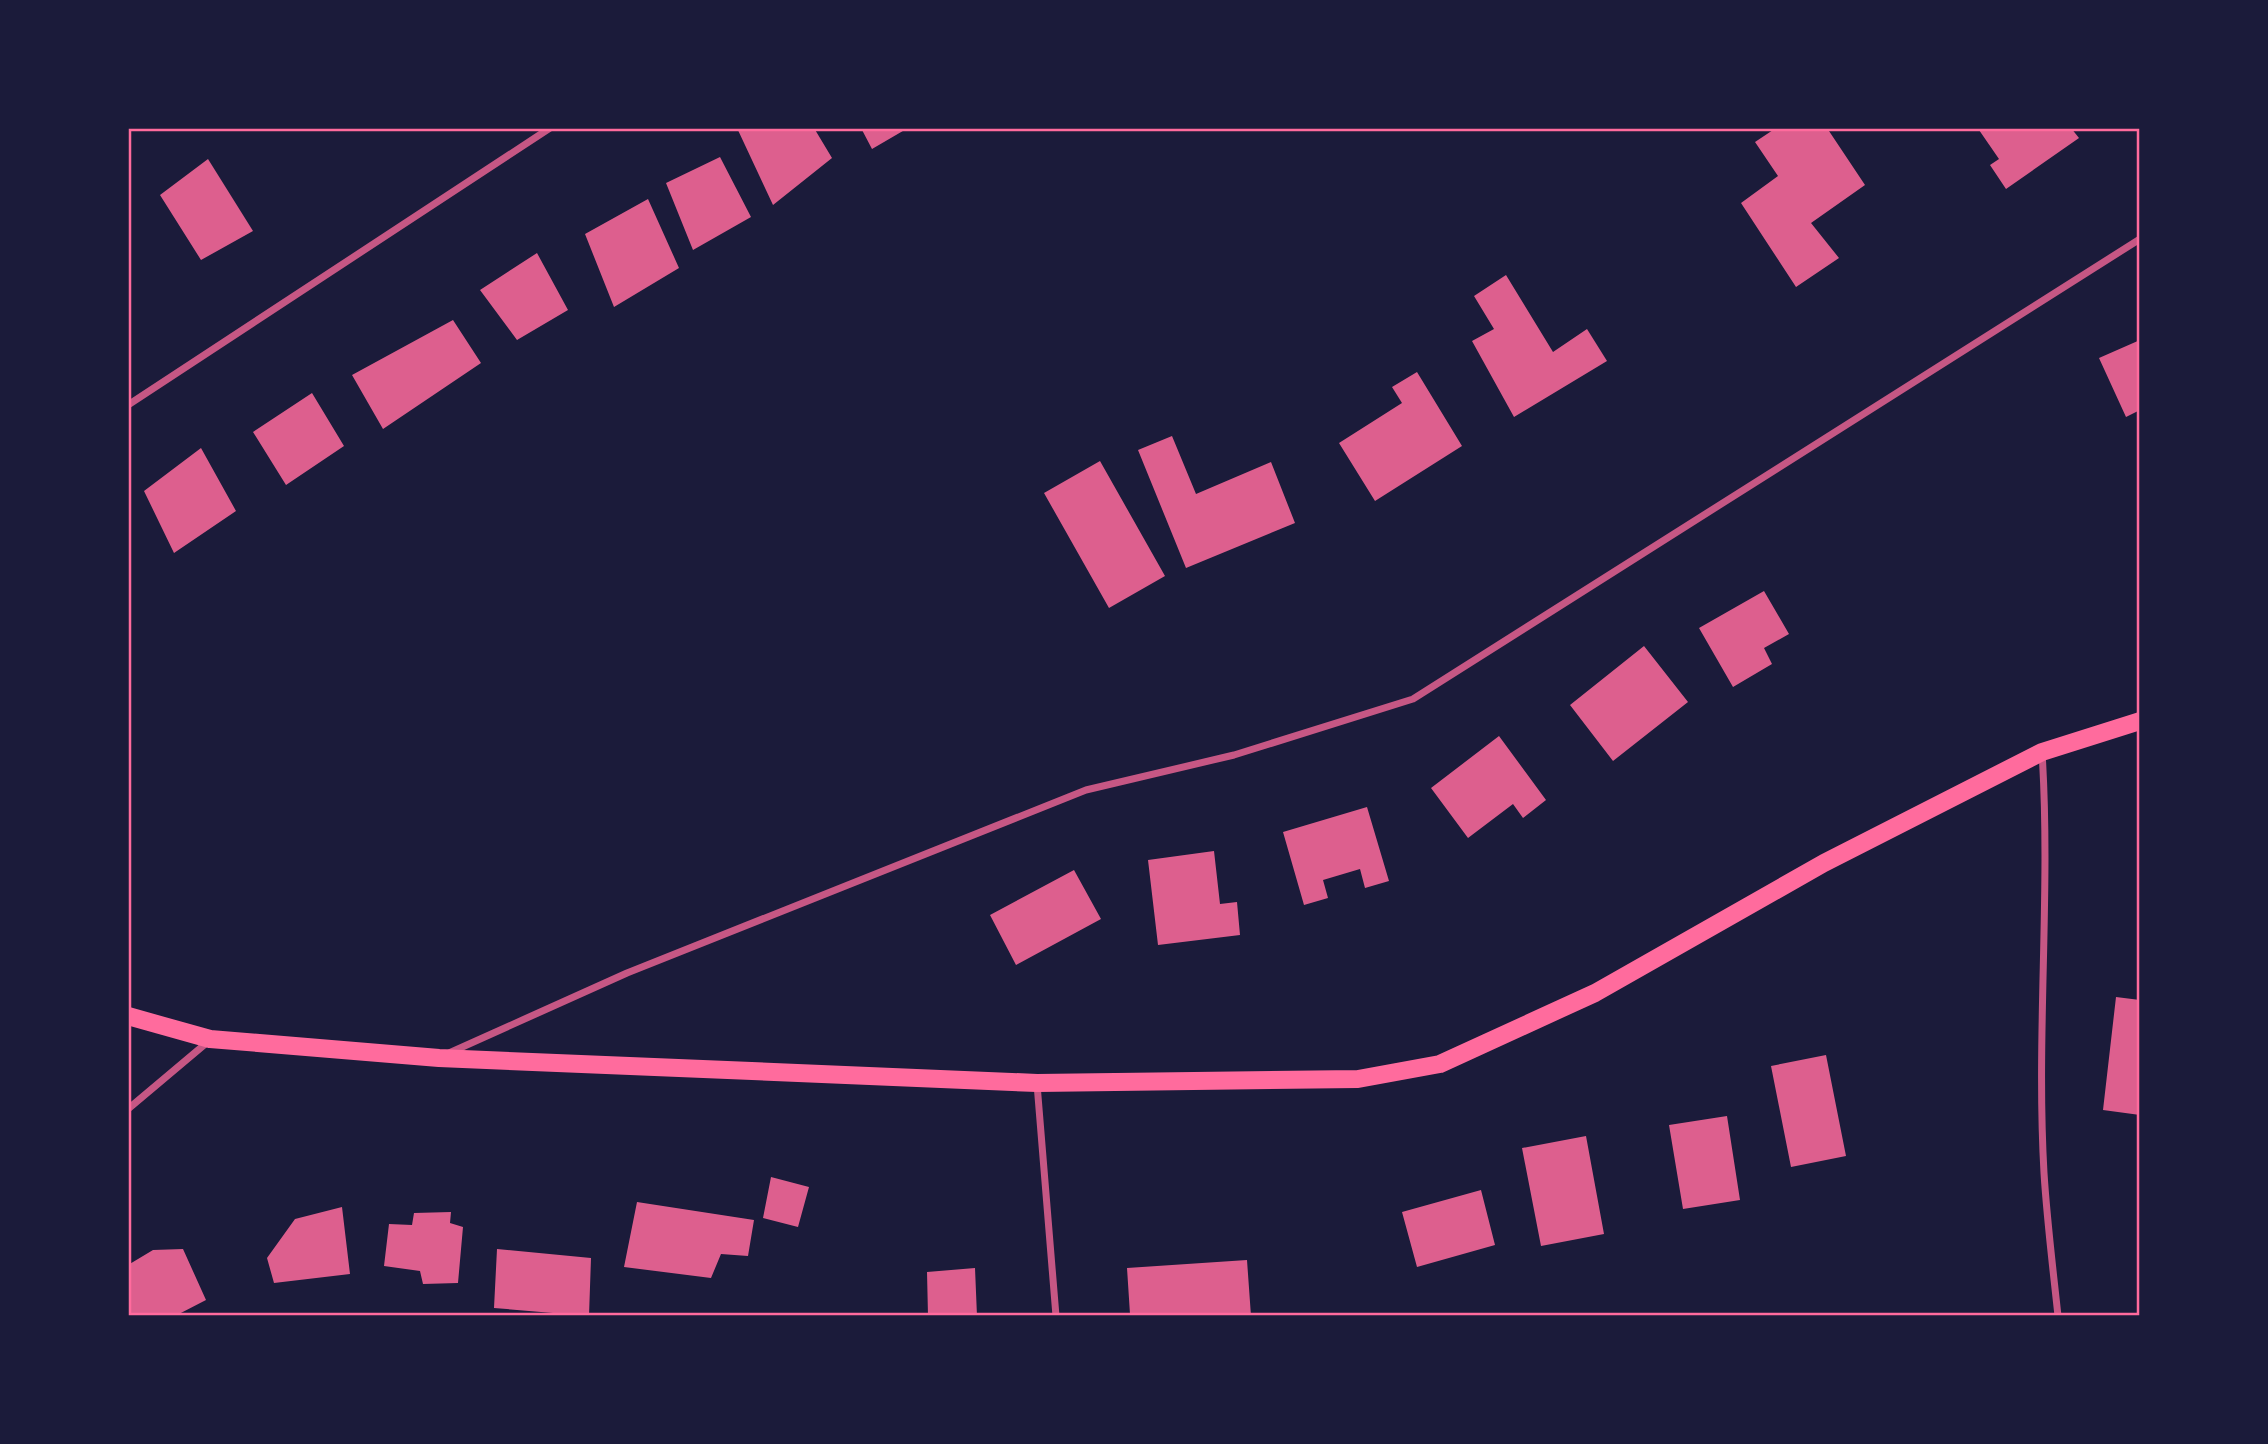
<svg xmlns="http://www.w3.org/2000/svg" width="2268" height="1444" font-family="'Open Sans',sans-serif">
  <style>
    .building { fill: #dd5f8e }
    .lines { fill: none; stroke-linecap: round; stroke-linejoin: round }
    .minor { stroke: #c65784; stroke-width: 7 }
    .primary { stroke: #ff6b9d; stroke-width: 18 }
    .neatline { fill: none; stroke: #ff6b9d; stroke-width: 2.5 }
  </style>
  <rect width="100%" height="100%" fill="#1b1b3a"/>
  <path class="building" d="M737,128H814L832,158L773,205Z
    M861,128H908L872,149Z
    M1776,128H1827L1865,185L1811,223L1839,258L1796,287L1741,203L1778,176L1755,142Z
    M1981,128H2071L2079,138L2006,189L1990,165L1999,159L1979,130Z
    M720,157L751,217L693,250L666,183Z
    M208,159L253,231L201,260L160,195Z
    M648,199L679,268L614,307L585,234Z
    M537,253L568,310L517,340L480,290Z
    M1506,275L1553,352L1587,329L1607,361L1514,417L1472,341L1494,329L1474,296Z
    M453,320L481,363L383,429L352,375Z
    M2140,340V410L2126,417L2099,358Z
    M1417,372L1462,446L1375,501L1339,443L1402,403L1392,387Z
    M312,393L344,446L286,485L253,432Z
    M1172,436L1196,494L1271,462L1295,523L1186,568L1138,450Z
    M201,448L236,511L174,553L144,491Z
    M1100,461L1165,576L1109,608L1044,493Z
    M1764,591L1789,634L1764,648L1772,664L1733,687L1699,628Z
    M1644,646L1688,702L1613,761L1570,705Z
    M1499,736L1546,800L1523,818L1513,804L1468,838L1431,788Z
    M1367,807L1389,881L1365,888L1360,869L1323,880L1328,898L1304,905L1283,832Z
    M1214,851L1220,904L1237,902L1240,935L1158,945L1148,860Z
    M1074,870L1101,919L1016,965L990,915Z
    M2116,997L2140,1000V1115L2103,1110Z
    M1826,1055L1846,1156L1791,1167L1771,1066Z
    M1727,1116L1740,1200L1683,1209L1669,1125Z
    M1586,1136L1604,1234L1541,1246L1522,1148Z
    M771,1177L809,1187L798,1227L763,1218Z
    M1481,1190L1495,1245L1417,1267L1402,1212Z
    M637,1202L754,1220L748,1256L721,1254L711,1278L624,1267Z
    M342,1207L350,1274L274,1283L267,1258L295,1219Z
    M451,1212L450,1223L463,1227L458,1283L423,1284L420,1271L384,1266L389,1224L412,1225L414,1213Z
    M183,1249L206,1300L175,1316H128V1265L153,1250Z
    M497,1249L591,1258L589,1316L494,1308Z
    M1247,1260L1251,1316L1130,1314L1127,1268Z
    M975,1268L977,1316H928L927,1272Z"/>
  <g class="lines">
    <path class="minor" d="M128,405L550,128
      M2042,752C2051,892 2036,1033 2044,1173C2047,1221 2053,1269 2058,1316
      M449,1053L627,973L1086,790L1234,755L1413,699L2140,239
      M1037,1084L1056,1316
      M128,1109L210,1040"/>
    <path class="primary" d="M128,1016L210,1039L439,1058L1037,1083L1358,1079L1440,1064L1595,993L1824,863L2042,752L2140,721"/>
  </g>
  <rect width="2268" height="1444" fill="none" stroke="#1b1b3a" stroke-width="259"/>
  <rect x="130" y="130" width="2008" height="1184" class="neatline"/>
</svg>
